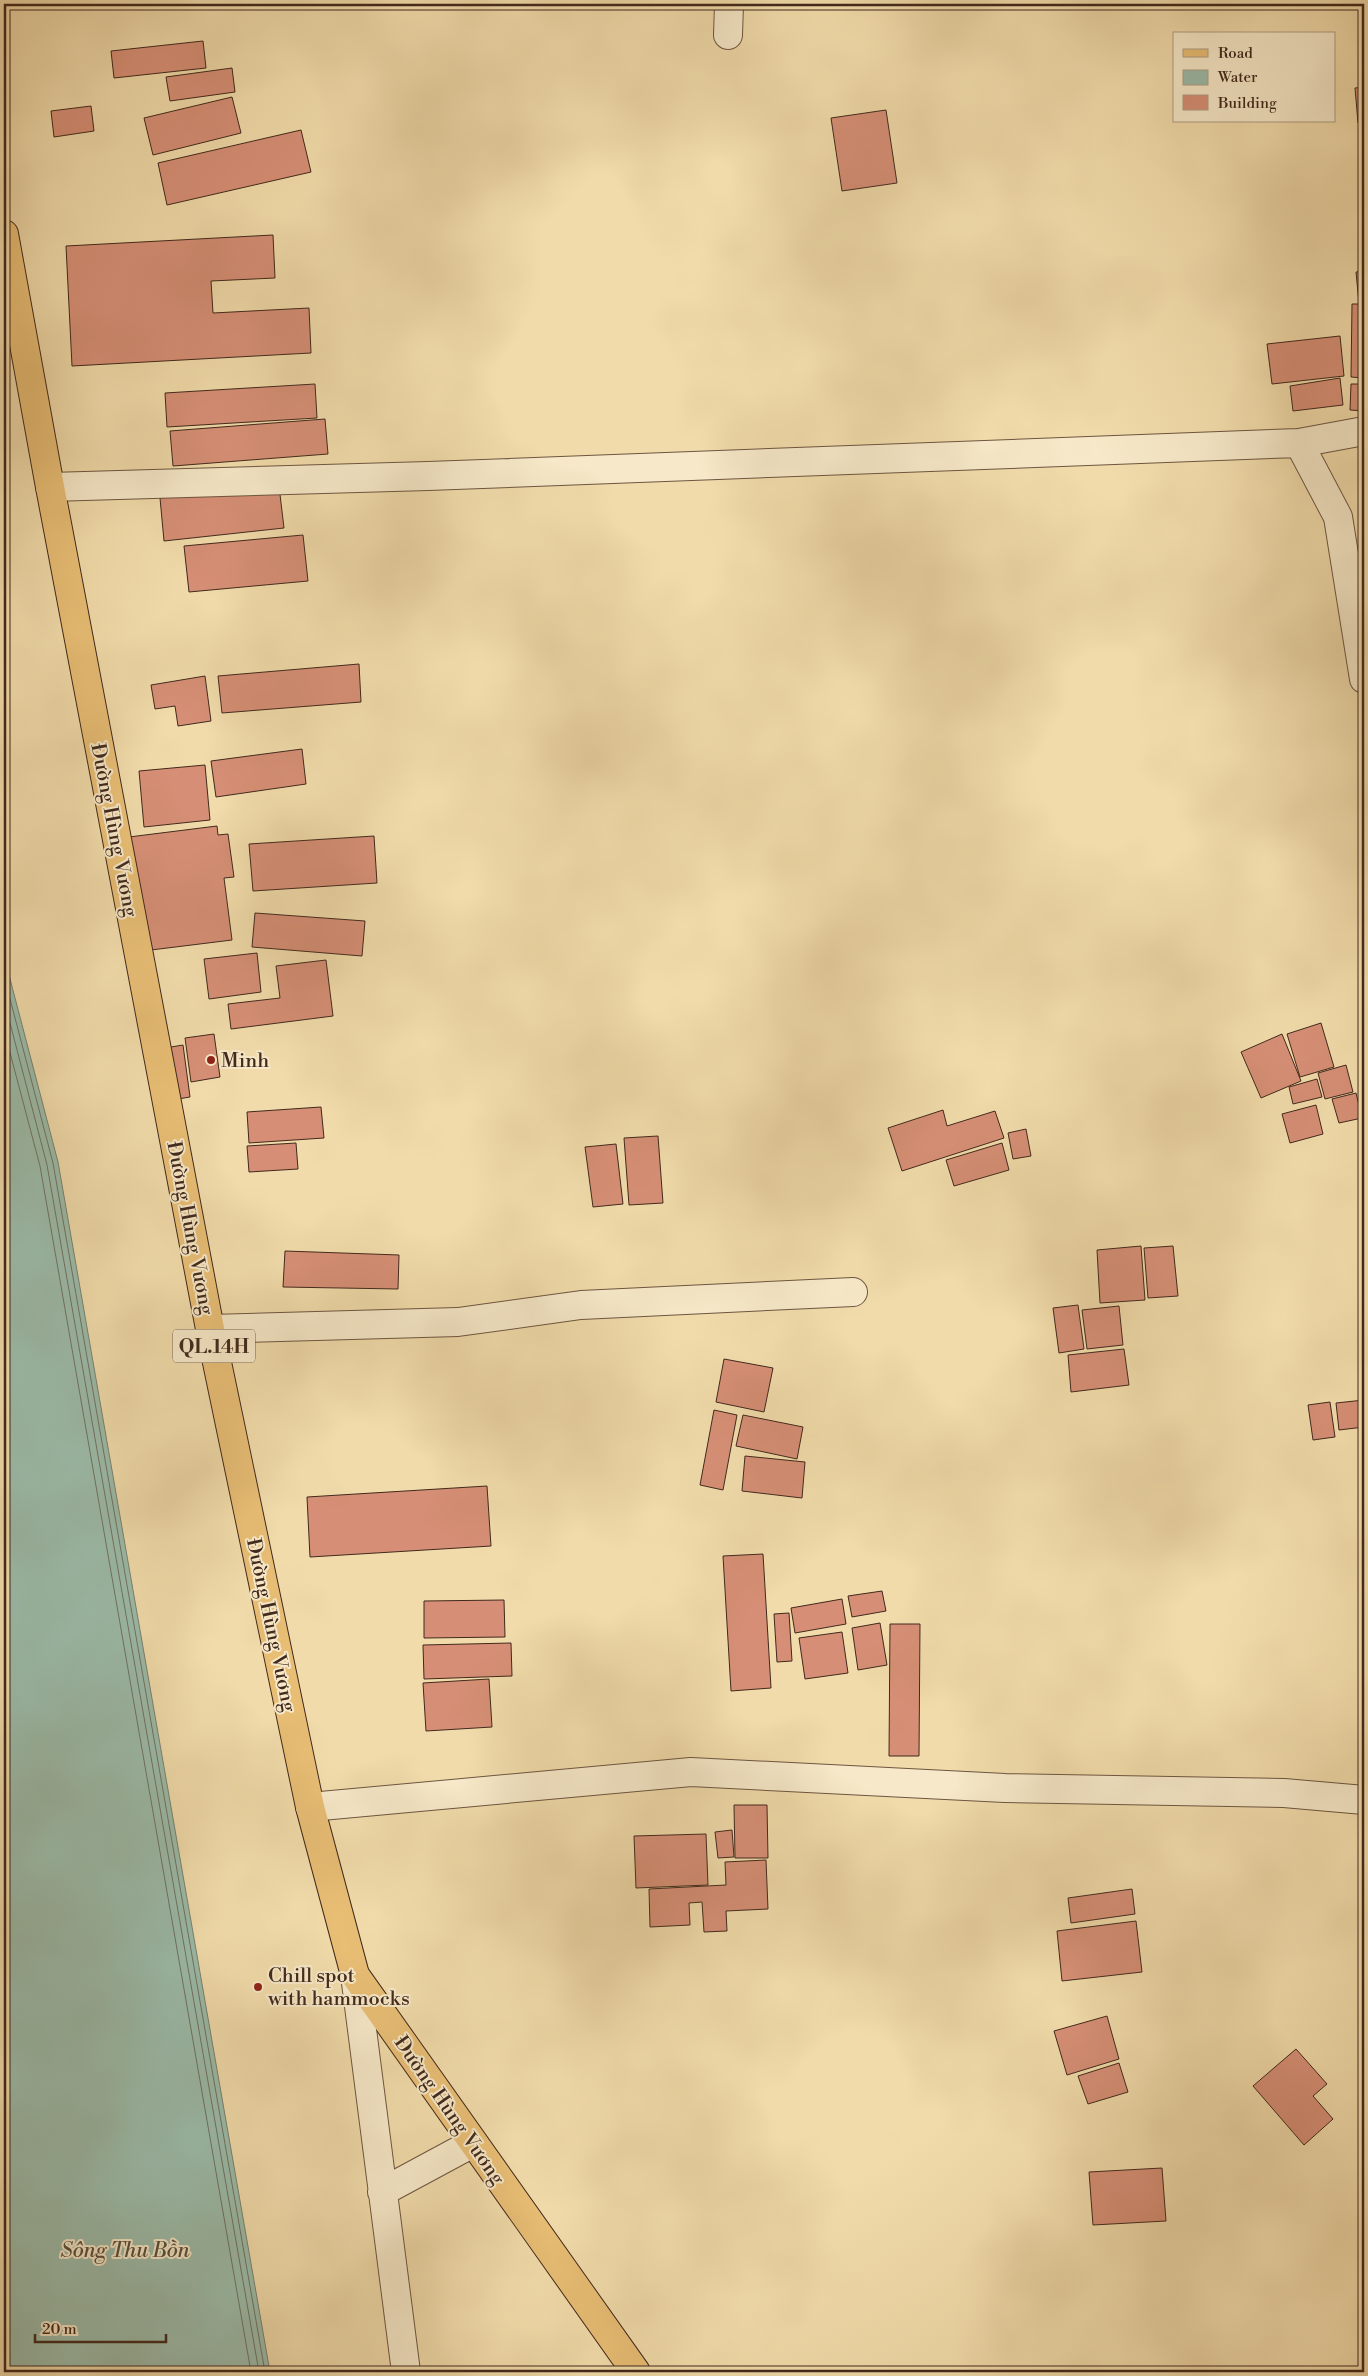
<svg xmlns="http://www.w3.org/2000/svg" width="1368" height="2376" font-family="'Libre Bodoni',serif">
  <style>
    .water { fill: #9bbba9; stroke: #778171 }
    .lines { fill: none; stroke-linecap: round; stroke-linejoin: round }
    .shore { stroke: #6e7262; stroke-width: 1 }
    .building { fill: #d68f76; stroke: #41291c }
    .minor-casing { stroke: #6d5640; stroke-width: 30 }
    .major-casing { stroke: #41291c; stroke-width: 30 }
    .minor { stroke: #f6e8c8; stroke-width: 28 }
    .major { stroke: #e8be75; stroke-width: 28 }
    .poi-dot { fill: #8f2418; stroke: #f6e8c8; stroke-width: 2 }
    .labels { text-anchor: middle; stroke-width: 4; stroke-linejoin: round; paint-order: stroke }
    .shield { fill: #f6e8c8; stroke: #776250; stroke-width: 1 }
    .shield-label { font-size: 19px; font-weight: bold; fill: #41291c }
    .street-label { font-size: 20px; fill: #41291c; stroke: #f6e8c8 }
    .poi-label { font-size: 20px; fill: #41291c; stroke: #f6e8c8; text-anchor: start }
    .water-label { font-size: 21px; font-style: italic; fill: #584e3f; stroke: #f6e8c8 }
  </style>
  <rect width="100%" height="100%" fill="#f1dbaa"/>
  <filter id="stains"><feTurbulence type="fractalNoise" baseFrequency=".004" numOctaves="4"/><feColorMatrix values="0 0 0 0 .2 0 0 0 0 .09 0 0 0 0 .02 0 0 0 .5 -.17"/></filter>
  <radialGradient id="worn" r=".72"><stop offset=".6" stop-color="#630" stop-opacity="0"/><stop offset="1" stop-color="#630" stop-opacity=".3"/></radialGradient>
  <path class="water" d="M4,956L58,1162L270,2372H4Z"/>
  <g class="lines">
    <path class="shore" d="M4,976L53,1163L265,2372
      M4,1000L47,1165L259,2372
      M4,1030L40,1166L251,2372"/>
  </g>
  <path class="building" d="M203,41L206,68L114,78L111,51Z
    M232,68L235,92L170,101L166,77Z
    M1364,87V122L1358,123L1355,88Z
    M232,97L241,133L153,155L144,118Z
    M91,106L94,131L54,137L51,111Z
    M886,110L897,183L842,191L831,118Z
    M301,130L311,172L167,205L158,163Z
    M273,235L275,278L211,281L213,313L309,308L311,353L72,366L66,246Z
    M1364,271V302L1359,303L1356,272Z
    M1352,304H1364V378L1351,377Z
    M1340,336L1344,376L1272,384L1267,344Z
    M1340,378L1343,405L1293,411L1290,386Z
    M315,384L317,418L167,427L165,393Z
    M1351,384H1364V411L1350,410Z
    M325,419L328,454L173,466L170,431Z
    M1359,436H1364V477Z
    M279,486L284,528L164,541L160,498Z
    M303,535L308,581L189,592L184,546Z
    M359,664L361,702L222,713L218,676Z
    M205,676L211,721L178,726L175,706L155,709L151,685Z
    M302,749L306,784L216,797L211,761Z
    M205,765L210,820L144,827L139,771Z
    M217,826L218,835L228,834L234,877L224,878L232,940L143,951L129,837Z
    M374,836L377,883L253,891L249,844Z
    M255,913L365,921L362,956L252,947Z
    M257,953L261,992L209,999L204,959Z
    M326,960L333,1016L231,1029L228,1004L280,998L276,966Z
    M1321,1023L1334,1067L1300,1077L1287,1034Z
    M214,1034L220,1077L191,1082L185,1038Z
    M1282,1034L1301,1081L1261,1098L1241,1052Z
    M183,1045L190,1097L172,1100L165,1048Z
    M1346,1065L1353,1092L1325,1099L1318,1073Z
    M1317,1079L1322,1097L1293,1104L1289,1087Z
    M1356,1093L1362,1118L1339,1123L1332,1099Z
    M1316,1105L1323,1134L1290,1143L1282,1114Z
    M321,1107L324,1138L249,1143L247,1112Z
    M943,1110L947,1126L995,1111L1004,1138L902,1171L888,1128Z
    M1026,1129L1031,1156L1013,1159L1008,1133Z
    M658,1136L663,1203L629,1205L624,1138Z
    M296,1143L298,1169L249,1172L247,1146Z
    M1002,1143L1009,1170L954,1186L946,1160Z
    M616,1144L623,1204L593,1207L585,1147Z
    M1141,1246L1145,1300L1100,1303L1097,1250Z
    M1173,1246L1178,1296L1148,1298L1144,1248Z
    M285,1251L399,1255L398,1289L283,1287Z
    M1078,1305L1084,1349L1059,1353L1053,1308Z
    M1119,1306L1123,1345L1087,1349L1082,1310Z
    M1124,1349L1129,1385L1071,1392L1068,1355Z
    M724,1359L773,1368L764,1412L716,1402Z
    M1364,1400V1427L1339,1430L1336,1403Z
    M1330,1402L1335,1437L1313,1440L1308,1405Z
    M714,1410L737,1415L723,1490L700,1485Z
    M743,1415L803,1427L797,1459L736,1446Z
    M745,1456L805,1462L802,1498L742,1491Z
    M487,1486L491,1546L310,1557L307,1497Z
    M763,1554L771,1688L731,1691L723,1556Z
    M882,1591L886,1611L852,1617L848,1596Z
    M842,1599L846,1624L795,1633L791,1608Z
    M504,1600L505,1637L424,1638V1601Z
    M789,1613L792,1661L777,1662L774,1614Z
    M880,1623L887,1665L858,1670L852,1628Z
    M890,1624H920L919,1756H889Z
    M842,1632L848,1673L805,1679L799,1638Z
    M511,1643L512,1676L424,1679L423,1645Z
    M489,1679L492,1727L426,1731L423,1683Z
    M734,1805H767L768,1858H735Z
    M732,1830L734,1857L718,1858L715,1832Z
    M706,1834L708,1885L636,1888L634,1836Z
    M766,1860L768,1909L726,1911L727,1931L704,1932L702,1902L689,1903L690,1925L650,1927L649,1889L726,1885L725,1862Z
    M1132,1889L1135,1914L1071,1923L1068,1898Z
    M1136,1921L1142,1972L1062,1981L1057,1931Z
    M1107,2016L1119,2059L1067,2075L1054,2031Z
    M1296,2049L1327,2084L1313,2096L1333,2119L1304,2145L1253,2086Z
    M1119,2063L1128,2092L1088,2104L1078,2076Z
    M1162,2168L1166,2221L1093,2225L1089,2172Z"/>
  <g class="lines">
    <g class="minor-casing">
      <path id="minor" d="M728,35L729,4
        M1299,443L1338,517L1364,679
        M50,487L428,476L1299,443L1364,431
        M210,1329L458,1322L581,1305L853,1292
        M310,1807L691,1772L1005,1788L1284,1793L1364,1800
        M355,1975L406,2372
        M382,2192L473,2143"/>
    </g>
    <g class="major-casing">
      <path id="major" d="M4,234L50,487L210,1329L310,1807L355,1975L636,2372"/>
    </g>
    <use href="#minor" class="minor"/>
    <use href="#major" class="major"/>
  </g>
  <g class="poi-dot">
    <circle cx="211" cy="1060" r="5"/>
    <circle cx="258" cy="1987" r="5"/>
  </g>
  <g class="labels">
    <rect class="shield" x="173" y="1329.5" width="82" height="33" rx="4"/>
    <g class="shield-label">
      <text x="214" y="1353">QL.14H</text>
    </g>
    <g class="street-label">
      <text transform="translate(115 830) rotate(79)" y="7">Đường Hùng Vương</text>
      <text transform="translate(191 1228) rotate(79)" y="7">Đường Hùng Vương</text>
      <text transform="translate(272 1625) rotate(78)" y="7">Đường Hùng Vương</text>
      <text transform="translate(450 2110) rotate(55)" y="7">Đường Hùng Vương</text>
    </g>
    <g class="poi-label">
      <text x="221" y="1067">Minh</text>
      <text x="268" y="1982">Chill spot<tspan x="268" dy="23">with hammocks</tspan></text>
    </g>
    <g class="water-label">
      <text x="125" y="2257">Sông Thu Bồn</text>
    </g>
  </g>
  <rect width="1368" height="2376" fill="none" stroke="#f1dbaa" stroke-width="20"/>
  <rect x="5" y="5" width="1358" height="2366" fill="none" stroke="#41291c" stroke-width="2.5"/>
  <rect x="10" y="10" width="1348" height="2356" fill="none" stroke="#41291c"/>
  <rect x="1173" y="32" width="162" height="90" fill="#f6e8c8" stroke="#ae9c83"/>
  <rect x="1183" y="49" width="25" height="8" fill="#e8be75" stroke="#ae9c83"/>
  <text x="1218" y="58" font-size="15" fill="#41291c">Road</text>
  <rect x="1183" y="70" width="25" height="15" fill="#9bbba9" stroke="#ae9c83"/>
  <text x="1218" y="82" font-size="15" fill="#41291c">Water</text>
  <rect x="1183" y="95" width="25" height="15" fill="#d68f76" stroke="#ae9c83"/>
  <text x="1218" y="108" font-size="15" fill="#41291c">Building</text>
  <path d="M35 2334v8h131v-8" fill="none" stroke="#41291c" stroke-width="2.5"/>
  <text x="42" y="2334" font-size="15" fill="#41291c" stroke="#f6e8c8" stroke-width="4" paint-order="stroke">20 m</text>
  <rect width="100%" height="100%" filter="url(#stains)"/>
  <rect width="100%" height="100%" fill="url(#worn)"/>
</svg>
